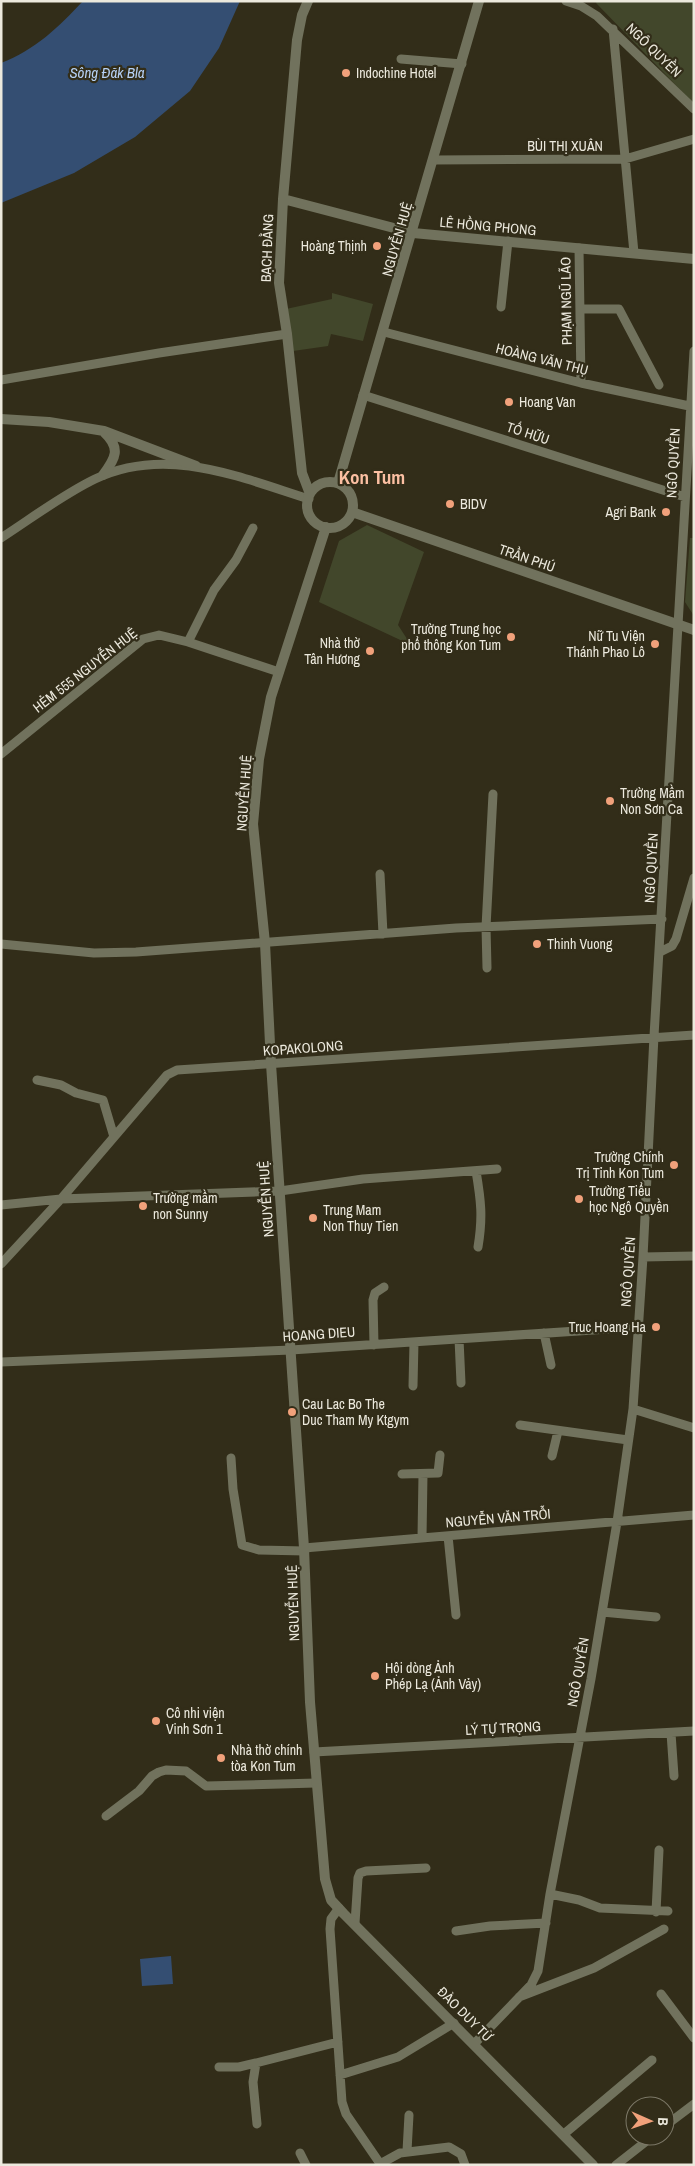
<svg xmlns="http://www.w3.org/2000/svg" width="695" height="2166" font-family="'Archivo Narrow',sans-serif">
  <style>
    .green { fill: #42472b }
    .water { fill: #344e72 }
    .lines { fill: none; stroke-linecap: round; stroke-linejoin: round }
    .minor { stroke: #71725d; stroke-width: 9 }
    .tertiary { stroke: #71725d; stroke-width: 10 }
    .poi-dot { fill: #f1a17b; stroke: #322d19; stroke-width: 2 }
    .labels { text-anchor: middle; stroke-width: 4.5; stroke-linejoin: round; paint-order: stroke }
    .street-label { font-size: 14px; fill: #ece9dd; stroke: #322d19 }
    .poi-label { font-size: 14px; fill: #ece9dd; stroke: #322d19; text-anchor: start }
    .water-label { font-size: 15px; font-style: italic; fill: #b6d1f6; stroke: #322d19 }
    .district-label { font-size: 19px; font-weight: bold; fill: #fbbfa2; stroke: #322d19 }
  </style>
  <rect width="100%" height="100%" fill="#322d19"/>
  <path class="green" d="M597,1H694V104L596,3Z
    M332,293L373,304L363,341L331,334L328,346L293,351L286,309L332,299Z
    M367,525L424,552L398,625L411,645L319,602L339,541Z
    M690,538H694V616L685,602Z"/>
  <path class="water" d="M83,1H240L219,48L190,91L135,137L74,173L1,203V63C35,50 59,27 83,1Z
    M171,1956L173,1984L142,1986L140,1959Z"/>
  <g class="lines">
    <path class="minor" d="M566,1L581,6L597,16L694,109
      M613,29L634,253
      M401,59L462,64
      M434,160L625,159L694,139
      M579,248L581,383
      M501,307L508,241
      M580,309H619L659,385
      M384,332L581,383L694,407
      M1,380L159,353L287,334
      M363,395L685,497
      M1,538C32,518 62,495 95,479C166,445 239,477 309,499
      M188,642L214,590L236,560L253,528
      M1,754L143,639L159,635L188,642L279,672
      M380,874L383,934
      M1,944L94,953L136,952L456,928L662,919
      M660,952L672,946L676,939L694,878
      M487,968L486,927L493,794
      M37,1080L61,1085L76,1093L103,1100L114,1137
      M476,1171C481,1201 483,1217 478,1247
      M1,1205L61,1199L280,1191L363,1179L497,1169
      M643,1257L694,1256
      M1,1264L61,1199L167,1075L177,1070L694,1035
      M544,1333L551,1365
      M459,1339L461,1383
      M374,1345L373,1300L375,1293L384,1287
      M1,1362L291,1350L638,1327
      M413,1386L414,1342
      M633,1409L694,1428
      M520,1425L628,1440
      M552,1456L558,1431
      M231,1458L233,1489L242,1545L259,1550L305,1551
      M402,1474L438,1473L440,1455
      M448,1536L456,1615
      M422,1538L423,1474
      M304,1548L694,1515
      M602,1612L656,1617
      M671,1733L674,1776
      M314,1752L694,1731
      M106,1816L139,1791L152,1776L159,1772L166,1770L186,1771L206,1786L316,1783
      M550,1894L579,1900L600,1908L668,1911
      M339,1908L331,1919L330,1929L342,2102L346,2114L381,2165
      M656,1912L659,1850
      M355,1923L358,1878L360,1873L366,1871L426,1868
      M456,1931L490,1926L546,1923
      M661,1994L694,2038
      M519,1997L594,1968L664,1929
      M475,2043L531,1985L538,1971L550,1894L591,1679L617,1522L633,1409L643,1257L654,1036L694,351
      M219,2067H239L256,2063
      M340,2075L398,2057L454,2023
      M257,2124L253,2082L256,2063L338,2042
      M665,2126L694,2104
      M564,2134L652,2060
      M407,2151L409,2115
      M300,2153L306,2165
      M380,2164L400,2153L449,2147L461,2154L465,2165
      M616,2165L653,2136"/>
    <path class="tertiary" d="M308,1L302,15L297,40L283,199L279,283L287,334L302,473L310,494
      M283,199L413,233L694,259
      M1,419L49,422L104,431L196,466
      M103,475C116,458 121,448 104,432
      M307 505a23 23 0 1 1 46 0a23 23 0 1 1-46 0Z
      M338,483L479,1
      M352,512L694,630
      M326,527L271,697L259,759L253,824L265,943L271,1064L304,1548L310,1702L325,1879L331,1900L344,1914L593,2165"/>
  </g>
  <g class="poi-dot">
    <circle cx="346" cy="73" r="5"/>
    <circle cx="377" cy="246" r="5"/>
    <circle cx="509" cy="402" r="5"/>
    <circle cx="450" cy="504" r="5"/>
    <circle cx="666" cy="512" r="5"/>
    <circle cx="511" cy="637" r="5"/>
    <circle cx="655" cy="644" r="5"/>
    <circle cx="370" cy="651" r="5"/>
    <circle cx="610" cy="801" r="5"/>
    <circle cx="537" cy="944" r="5"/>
    <circle cx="674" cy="1165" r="5"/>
    <circle cx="579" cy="1199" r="5"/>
    <circle cx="143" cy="1206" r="5"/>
    <circle cx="313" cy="1218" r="5"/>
    <circle cx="656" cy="1327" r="5"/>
    <circle cx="292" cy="1412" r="5"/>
    <circle cx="375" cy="1676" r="5"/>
    <circle cx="156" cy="1721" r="5"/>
    <circle cx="221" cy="1758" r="5"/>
  </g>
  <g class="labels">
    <g class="street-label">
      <text transform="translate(654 50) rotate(44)" y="5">NGÔ QUYỀN</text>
      <text x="565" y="151">BÙI THỊ XUÂN</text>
      <text transform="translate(488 226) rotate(5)" y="5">LÊ HỒNG PHONG</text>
      <text transform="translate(397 239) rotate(-74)" y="5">NGUYỄN HUỆ</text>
      <text transform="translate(267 248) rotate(-88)" y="5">BẠCH ĐẰNG</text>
      <text transform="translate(566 301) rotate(-91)" y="5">PHẠM NGŨ LÃO</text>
      <text transform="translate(542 359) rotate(14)" y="5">HOÀNG VĂN THỤ</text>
      <text transform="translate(528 433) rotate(18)" y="5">TỐ HỮU</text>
      <text transform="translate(673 463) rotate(-87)" y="5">NGÔ QUYỀN</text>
      <text transform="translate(527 558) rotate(19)" y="5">TRẦN PHÚ</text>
      <text transform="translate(85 670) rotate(-38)" y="5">HẺM 555 NGUYỄN HUỆ</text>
      <text transform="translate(244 793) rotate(-86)" y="5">NGUYỄN HUỆ</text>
      <text transform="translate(651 868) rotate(-87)" y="5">NGÔ QUYỀN</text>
      <text transform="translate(303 1048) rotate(-4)" y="5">KOPAKOLONG</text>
      <text transform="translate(266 1199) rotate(-94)" y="5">NGUYỄN HUỆ</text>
      <text transform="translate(628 1272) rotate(-86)" y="5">NGÔ QUYỀN</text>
      <text transform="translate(319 1334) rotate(-4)" y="5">HOANG DIEU</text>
      <text transform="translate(498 1518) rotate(-5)" y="5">NGUYỄN VĂN TRỖI</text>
      <text transform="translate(293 1603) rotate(-92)" y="5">NGUYỄN HUỆ</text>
      <text transform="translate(578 1672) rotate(-80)" y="5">NGÔ QUYỀN</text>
      <text transform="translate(503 1728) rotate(-3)" y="5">LÝ TỰ TRỌNG</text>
      <text transform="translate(465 2014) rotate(45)" y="5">ĐÀO DUY TỪ</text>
    </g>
    <g class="poi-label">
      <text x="356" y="78">Indochine Hotel</text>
      <text x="367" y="251" text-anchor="end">Hoàng Thịnh</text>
      <text x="519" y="407">Hoang Van</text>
      <text x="460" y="509">BIDV</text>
      <text x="656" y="517" text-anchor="end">Agri Bank</text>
      <text x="501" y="634" text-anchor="end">Trường Trung học<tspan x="501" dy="16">phổ thông Kon Tum</tspan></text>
      <text x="645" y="641" text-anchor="end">Nữ Tu Viện<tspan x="645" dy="16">Thánh Phao Lô</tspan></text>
      <text x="360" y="648" text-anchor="end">Nhà thờ<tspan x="360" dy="16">Tân Hương</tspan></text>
      <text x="620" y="798">Trường Mầm<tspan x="620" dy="16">Non Sơn Ca</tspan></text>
      <text x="547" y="949">Thinh Vuong</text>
      <text x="664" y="1162" text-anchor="end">Trường Chính<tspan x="664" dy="16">Trị Tỉnh Kon Tum</tspan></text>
      <text x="589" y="1196">Trường Tiểu<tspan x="589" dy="16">học Ngô Quyền</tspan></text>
      <text x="153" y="1203">Trường mầm<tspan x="153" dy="16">non Sunny</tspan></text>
      <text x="323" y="1215">Trung Mam<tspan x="323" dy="16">Non Thuy Tien</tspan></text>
      <text x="646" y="1332" text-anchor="end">Truc Hoang Ha</text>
      <text x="302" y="1409">Cau Lac Bo The<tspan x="302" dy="16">Duc Tham My Ktgym</tspan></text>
      <text x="385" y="1673">Hội dòng Ảnh<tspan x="385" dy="16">Phép Lạ (Ảnh Vảy)</tspan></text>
      <text x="166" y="1718">Cô nhi viện<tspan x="166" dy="16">Vinh Sơn 1</tspan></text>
      <text x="231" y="1755">Nhà thờ chính<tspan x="231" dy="16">tòa Kon Tum</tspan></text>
    </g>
    <g class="water-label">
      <text x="107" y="78">Sông Đăk Bla</text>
    </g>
    <g class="district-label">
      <text x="372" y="484">Kon Tum</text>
    </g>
  </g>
  <rect width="695" height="2166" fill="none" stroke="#ece9dd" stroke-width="5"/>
  <g transform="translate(650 2121) rotate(92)"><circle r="24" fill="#322d19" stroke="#7c7867"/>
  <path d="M0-4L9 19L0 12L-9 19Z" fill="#f1a17b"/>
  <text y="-8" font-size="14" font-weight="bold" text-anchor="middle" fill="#ece9dd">B</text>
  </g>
</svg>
